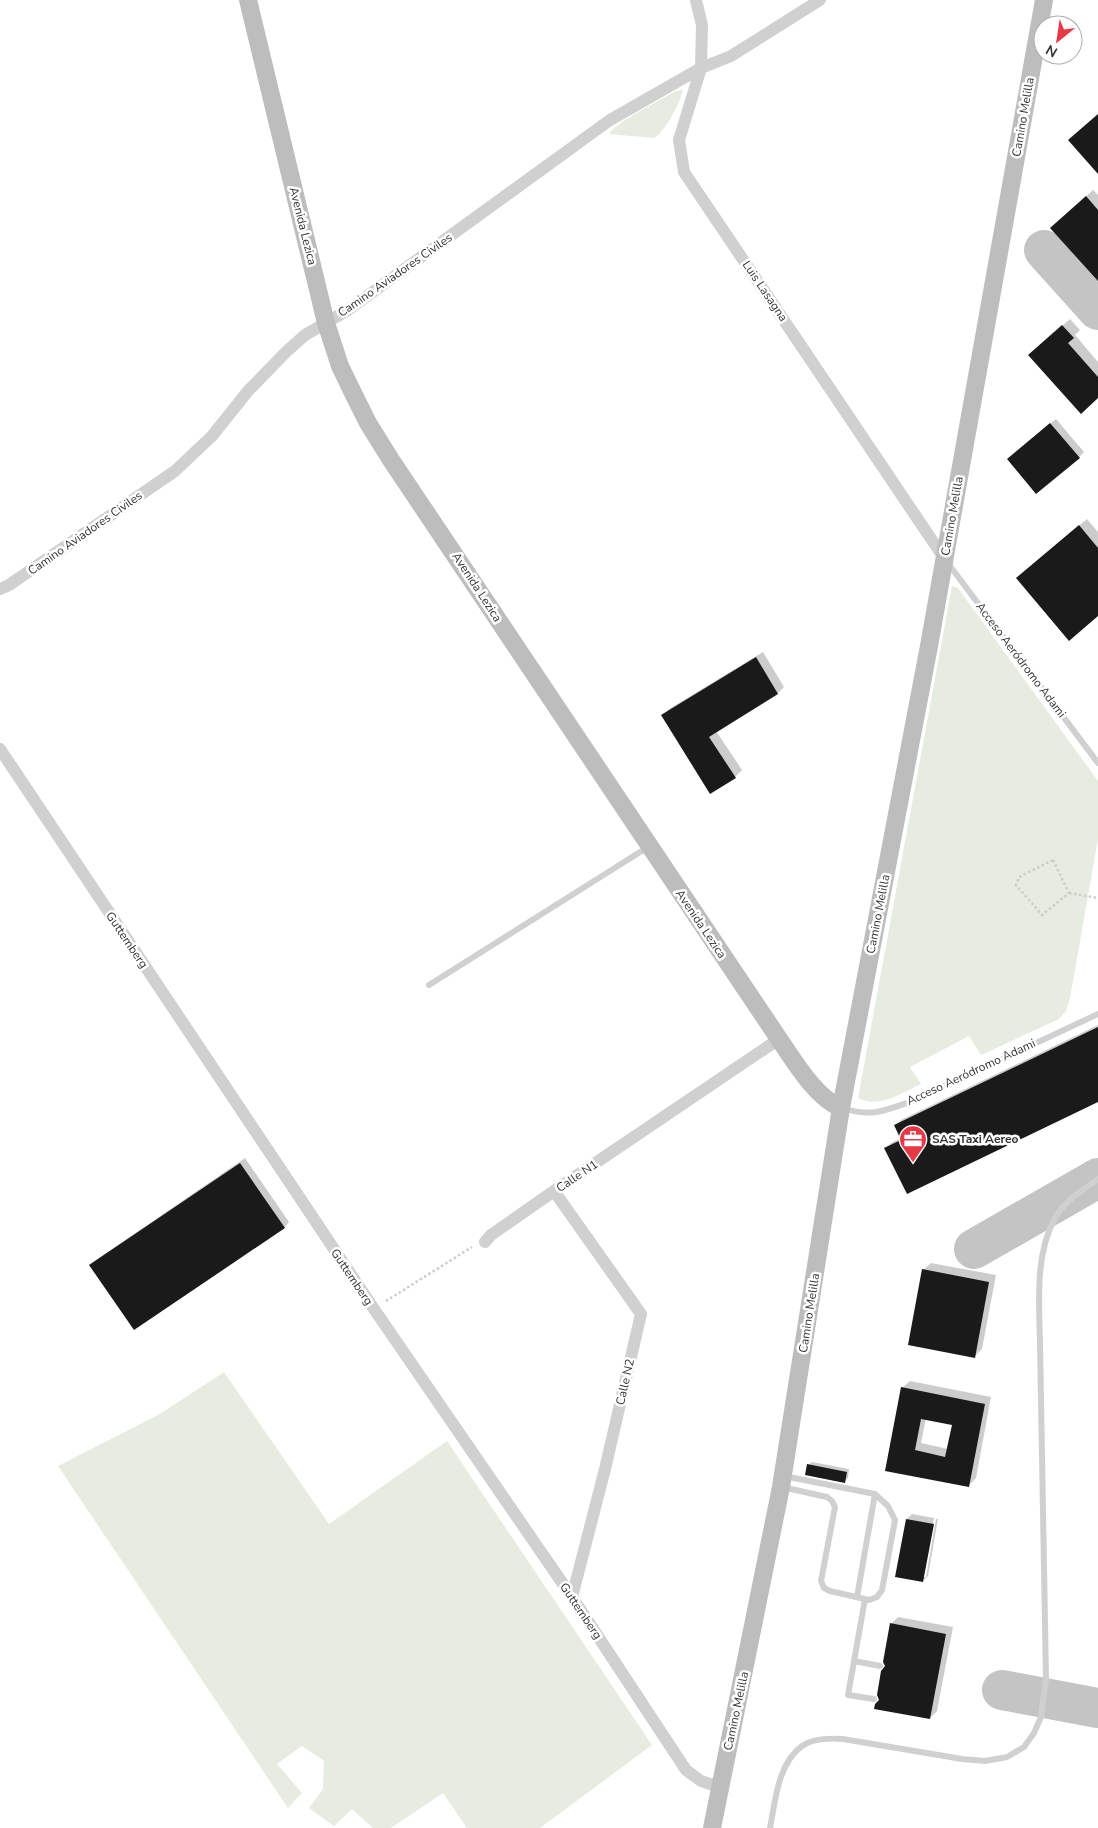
<svg xmlns="http://www.w3.org/2000/svg" width="1098" height="1828" font-family="'Nunito Sans',sans-serif">
  <style>
    .green { fill: #e6ecdf }
    .shadow { fill: #0003; fill-rule: evenodd }
    .lines { fill: none; stroke-linecap: round; stroke-linejoin: round }
    .taxiway { stroke: #c4c4c4; stroke-width: 40 }
    .building { fill: #1a1a1a; fill-rule: evenodd }
    .path { stroke: #cdcdcd; stroke-width: 2.5; stroke-dasharray: 2.5 2.5; stroke-linecap: butt }
    .lane { stroke: #d0d0d0; stroke-width: 6 }
    .street { stroke: #d0d0d0; stroke-width: 12 }
    .secondary { stroke: #bdbdbd; stroke-width: 18 }
    .labels { text-anchor: middle; stroke-width: 5; stroke-linejoin: round; paint-order: stroke }
    .street-label { font-size: 12px; fill: #333; stroke: #fff }
    .poi-label { font-size: 12px; font-weight: bold; fill: #333; stroke: #fff; text-anchor: start }
  </style>
  <rect width="100%" height="100%" fill="#fff"/>
  <path class="green" d="M683,90C680,103 665,132 654,138L609,134C615,123 662,99 676,91Z
    M952,586L958,588L1098,781V839L1070,998L1066,1011L1059,1019L981,1055L969,1036L910,1067L921,1084C902,1093 878,1109 858,1098Z
    M224,1372L329,1524L447,1441L652,1745L540,1828H467L443,1793L391,1828H373L352,1809L334,1826L309,1808L323,1789L324,1761L302,1746L277,1764L302,1793L288,1808L58,1466L160,1414Z"/>
  <path class="shadow" d="M1093,190L1098,195V279L1059,221Z
    M1070,319L1080,330L1075,335L1098,362V397L1037,348Z
    M1056,419L1084,452L1079,457L1013,454Z
    M1087,519L1098,532V614L1025,571Z
    M763,652L784,687L778,693L716,731L742,770L735,777L663,716L669,709Z
    M1098,1025V1100L886,1148L891,1143L901,1138L895,1126L901,1120Z
    M245,1158L289,1222L284,1228L91,1265L96,1260Z
    M931,1263L996,1275L982,1349L975,1356L923,1270Z
    M910,1381L991,1397L976,1478L968,1486L887,1470L902,1388ZM926,1418L953,1424L948,1449L921,1443Z
    M812,1462L849,1469L848,1478L844,1482L808,1465Z
    M912,1514L934,1518L923,1577H926L936,1519H938L928,1576L923,1581L907,1519Z
    M898,1617L953,1627L937,1711L930,1718L880,1700L886,1667L891,1624Z"/>
  <g class="lines">
    <path class="taxiway" d="M1044,250L1098,310
      M974,1249L1098,1178
      M1002,1690L1098,1708"/>
  </g>
  <path class="building" d="M1098,114V174L1068,140Z
    M1086,196L1098,210V281L1050,228Z
    M1062,325L1074,338L1068,343L1098,377V398L1081,414L1028,355Z
    M1050,423L1080,458L1036,494L1007,459Z
    M1079,525L1098,548V616L1069,641L1016,578Z
    M756,657L778,694L709,737L736,778L710,794L661,715Z
    M1098,1027V1102L907,1194L884,1148L901,1140L894,1125Z
    M240,1163L285,1228L134,1330L89,1265Z
    M922,1269L989,1282L975,1358L908,1345Z
    M901,1387L985,1404L969,1487L885,1471ZM921,1419L952,1425L945,1457L915,1450Z
    M807,1464L847,1472L845,1483L805,1475Z
    M906,1519L934,1524L923,1582L895,1577Z
    M890,1623L946,1634L930,1719L874,1709L875,1704L879,1700L877,1695L881,1671L885,1666L883,1662Z"/>
  <g class="lines">
    <path class="path" d="M1053,860L1069,893L1042,915L1016,885L1019,877Z
      M1069,893L1098,898
      M386,1301L472,1247"/>
    <path class="lane" d="M947,562L1098,763
      M429,985L648,847
      M842,1108C873,1118 886,1110 915,1100L1098,1014
      M782,1487L827,1497L832,1501L835,1507L821,1581L824,1588L830,1591L869,1600L877,1597L882,1590L895,1520L888,1506L875,1494L784,1476
      M857,1597L875,1494
      M865,1599L848,1695L874,1699
      M854,1661L880,1666
      M770,1828C775,1802 778,1763 802,1746C813,1738 829,1738 843,1739L962,1759L985,1761L1007,1757L1024,1747L1034,1733L1041,1717L1046,1679L1040,1343C1039,1302 1035,1254 1055,1218C1064,1201 1083,1190 1098,1179"/>
    <path class="street" d="M696,0L702,25L701,68L679,140L684,172L944,558
      M0,589L9,585L175,471L212,436L248,391L286,352L305,335L348,310L610,120L701,68L731,56L820,0
      M0,749L374,1309L572,1597L686,1770L701,1781L720,1787
      M554,1191L641,1314L605,1469L572,1597
      M485,1242L491,1235L554,1191L779,1039"/>
    <path class="secondary" d="M248,0L326,323L340,366L354,395L368,423L391,460L779,1039C794,1061 816,1098 841,1108
      M712,1828L781,1487L841,1108L929,646L1044,0"/>
  </g>
  <defs>
    <g id="office-pin" transform="scale(1.4375)"><path d="M0 17L-7.5 6A9.5 9.5 0 1 1 7.5 6Z" fill="#e63946" stroke="#fff"/><path d="M-6-3h4V-5.5h4V-3h4V5H-6ZM-1-4.5V-3h2v-1.5ZM-6 0V1H6V0Z" fill="#fff"/></g>
  </defs>
  <g fill-rule="evenodd">
    <use href="#office-pin" x="913" y="1139"/>
  </g>
  <g class="labels">
    <g class="street-label">
      <text transform="translate(1023 117) rotate(-80)" y="4">Camino Melilla</text>
      <text transform="translate(303 226) rotate(76)" y="4">Avenida Lezica</text>
      <text transform="translate(395 275) rotate(-35)" y="4">Camino Aviadores Civiles</text>
      <text transform="translate(765 291) rotate(56)" y="4">Luis Lasagna</text>
      <text transform="translate(952 516) rotate(-80)" y="4">Camino Melilla</text>
      <text transform="translate(85 533) rotate(-35)" y="4">Camino Aviadores Civiles</text>
      <text transform="translate(477 587) rotate(57)" y="4">Avenida Lezica</text>
      <text transform="translate(1021 660) rotate(53)" y="4">Acceso Aeródromo Adami</text>
      <text transform="translate(878 914) rotate(-79)" y="4">Camino Melilla</text>
      <text transform="translate(701 924) rotate(56)" y="4">Avenida Lezica</text>
      <text transform="translate(127 940) rotate(56)" y="4">Guttemberg</text>
      <text transform="translate(971 1072) rotate(-25)" y="4">Acceso Aeródromo Adami</text>
      <text transform="translate(577 1176) rotate(-34)" y="4">Calle N1</text>
      <text transform="translate(352 1277) rotate(56)" y="4">Guttemberg</text>
      <text transform="translate(809 1313) rotate(-81)" y="4">Camino Melilla</text>
      <text transform="translate(625 1382) rotate(-77)" y="4">Calle N2</text>
      <text transform="translate(581 1611) rotate(56)" y="4">Guttemberg</text>
      <text transform="translate(736 1711) rotate(-78)" y="4">Camino Melilla</text>
    </g>
    <g class="poi-label">
      <text x="932" y="1143">SAS Taxi Aereo</text>
    </g>
  </g>
  <g transform="translate(1058 40) rotate(210)"><circle r="24" fill="#ffffff" stroke="#adadad"/>
  <path d="M0-4L9 19L0 12L-9 19Z" fill="#e63946"/>
  <text y="-8" font-size="14" font-weight="bold" text-anchor="middle" fill="#333333">N</text>
  </g>
</svg>
